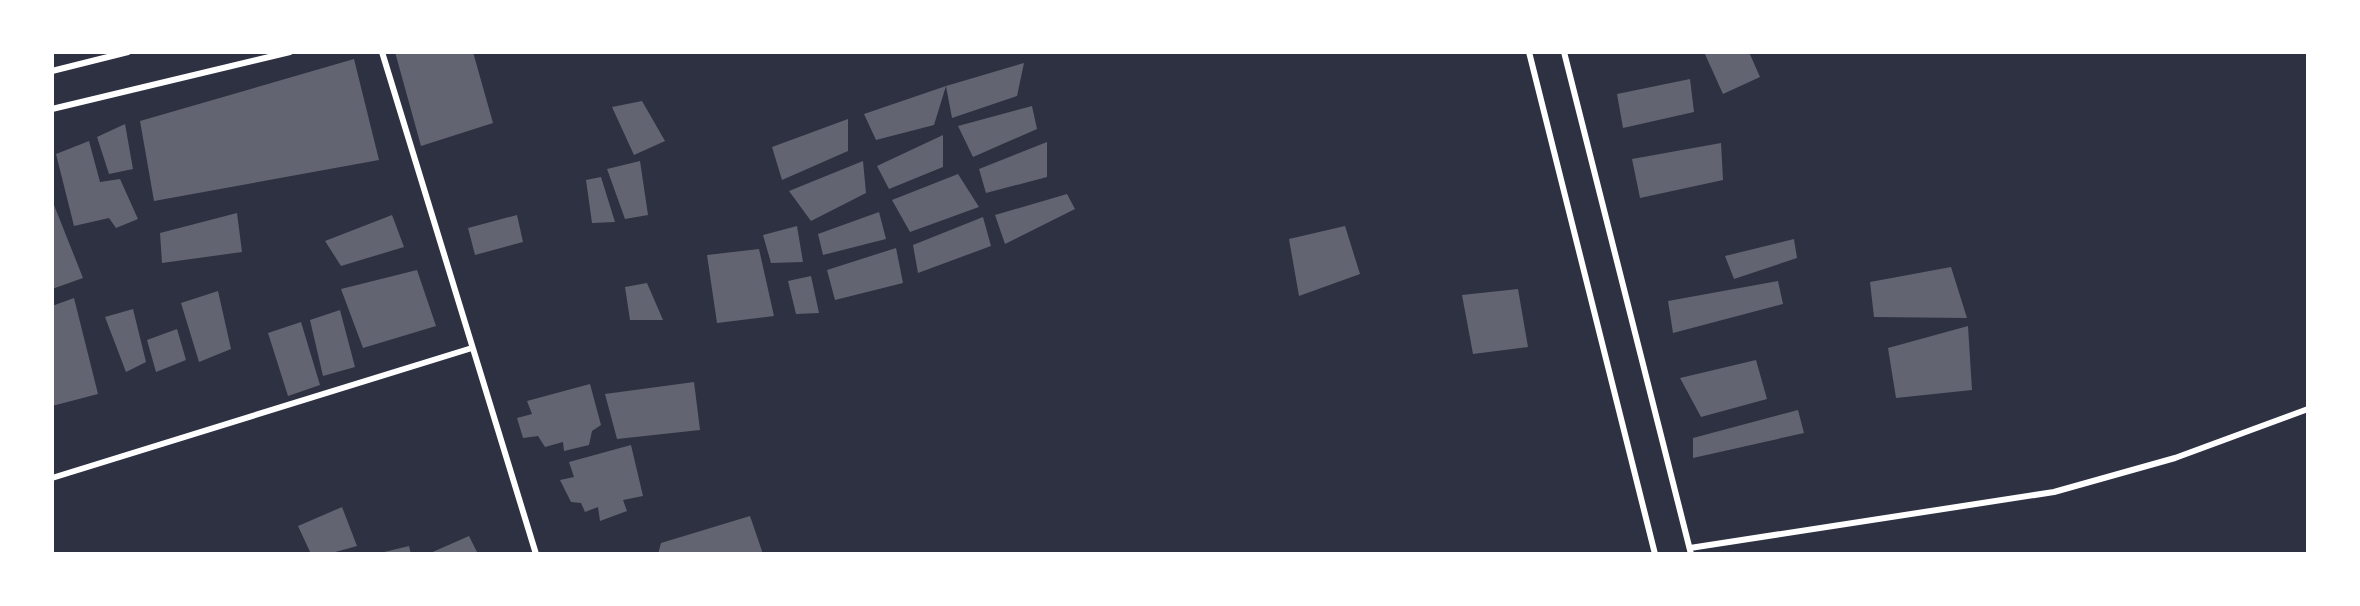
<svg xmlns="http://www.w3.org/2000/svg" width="2360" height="606" font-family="Bitter,serif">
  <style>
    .building { fill: #626471 }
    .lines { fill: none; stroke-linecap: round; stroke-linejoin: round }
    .minor { stroke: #fff; stroke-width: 6 }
  </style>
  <rect width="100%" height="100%" fill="#2d3142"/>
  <path class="building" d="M395,52H473L493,123L421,146Z
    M1704,52H1749L1760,77L1723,94Z
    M354,59L379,160L154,201L140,121Z
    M1024,63L1017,96L952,118L946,86L934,125L876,140L864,114L946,86Z
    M1690,79L1694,112L1623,128L1617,94Z
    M642,101L665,141L634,155L612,107Z
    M1032,106L1037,129L973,157L958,126Z
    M848,119V151L782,180L772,147Z
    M125,124L133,169L109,174L97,137Z
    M943,135V167L889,189L877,166Z
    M89,141L100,182L120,179L138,219L116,228L109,218L74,226L56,154Z
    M1047,142V177L986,193L979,169Z
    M1721,143L1723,180L1640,198L1632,159Z
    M640,161L648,215L625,219L607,169Z
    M863,161L866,193L811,221L789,191Z
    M958,174L979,207L910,232L892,200Z
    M601,177L615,222L592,223L586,180Z
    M1067,194L1075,209L1005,244L995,215Z
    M52,200L83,278L52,289Z
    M879,212L886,239L823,255L818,234Z
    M237,213L242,252L162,263L160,233Z
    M392,215L404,247L341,266L325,241Z
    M517,215L523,242L475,255L468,228Z
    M983,217L991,246L918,273L913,245Z
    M797,226L803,262L771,263L763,235Z
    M1345,226L1360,274L1299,296L1289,239Z
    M1794,239L1797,258L1734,279L1725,256Z
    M896,248L903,283L835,300L827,270Z
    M759,249L774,316L717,323L707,255Z
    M1951,267L1967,318L1874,317L1870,282Z
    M417,270L436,326L363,348L341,289Z
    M811,276L819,313L796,314L788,281Z
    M1778,281L1783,304L1673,333L1668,301Z
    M647,283L663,320H630L625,287Z
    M1518,289L1528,347L1473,354L1462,295Z
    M218,291L231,349L199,362L181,303Z
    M74,298L98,394L52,406V306Z
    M133,309L146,362L126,372L105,317Z
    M340,310L355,367L323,376L310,320Z
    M301,322L320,385L288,396L268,333Z
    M1968,326L1972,390L1896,398L1888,348Z
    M177,329L186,360L156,372L147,340Z
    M1756,360L1767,399L1701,417L1680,378Z
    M694,382L700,430L617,439L605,394Z
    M590,384L601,425L592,431L589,445L564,451L563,442L545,447L538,436L523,438L517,418L532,414L527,401Z
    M1798,410L1804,433L1693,458V438Z
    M631,445L643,496L623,500L627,511L600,521L598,507L585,512L581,503L571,502L560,480L574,477L569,462Z
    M342,507L357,546L328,554H311L298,526Z
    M750,516L763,554H658L661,543Z
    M469,536L478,554H428Z
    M409,546L411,554H380V553Z"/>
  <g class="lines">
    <path class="minor" d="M382,52L536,554
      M1529,52L1655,554
      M1564,52L1691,554
      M52,71L128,52
      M52,109L290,52
      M52,478L472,348
      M1690,548L2054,492L2175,458L2308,409"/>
  </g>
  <rect width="2360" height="606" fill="none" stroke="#ffffff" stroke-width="108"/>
</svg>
